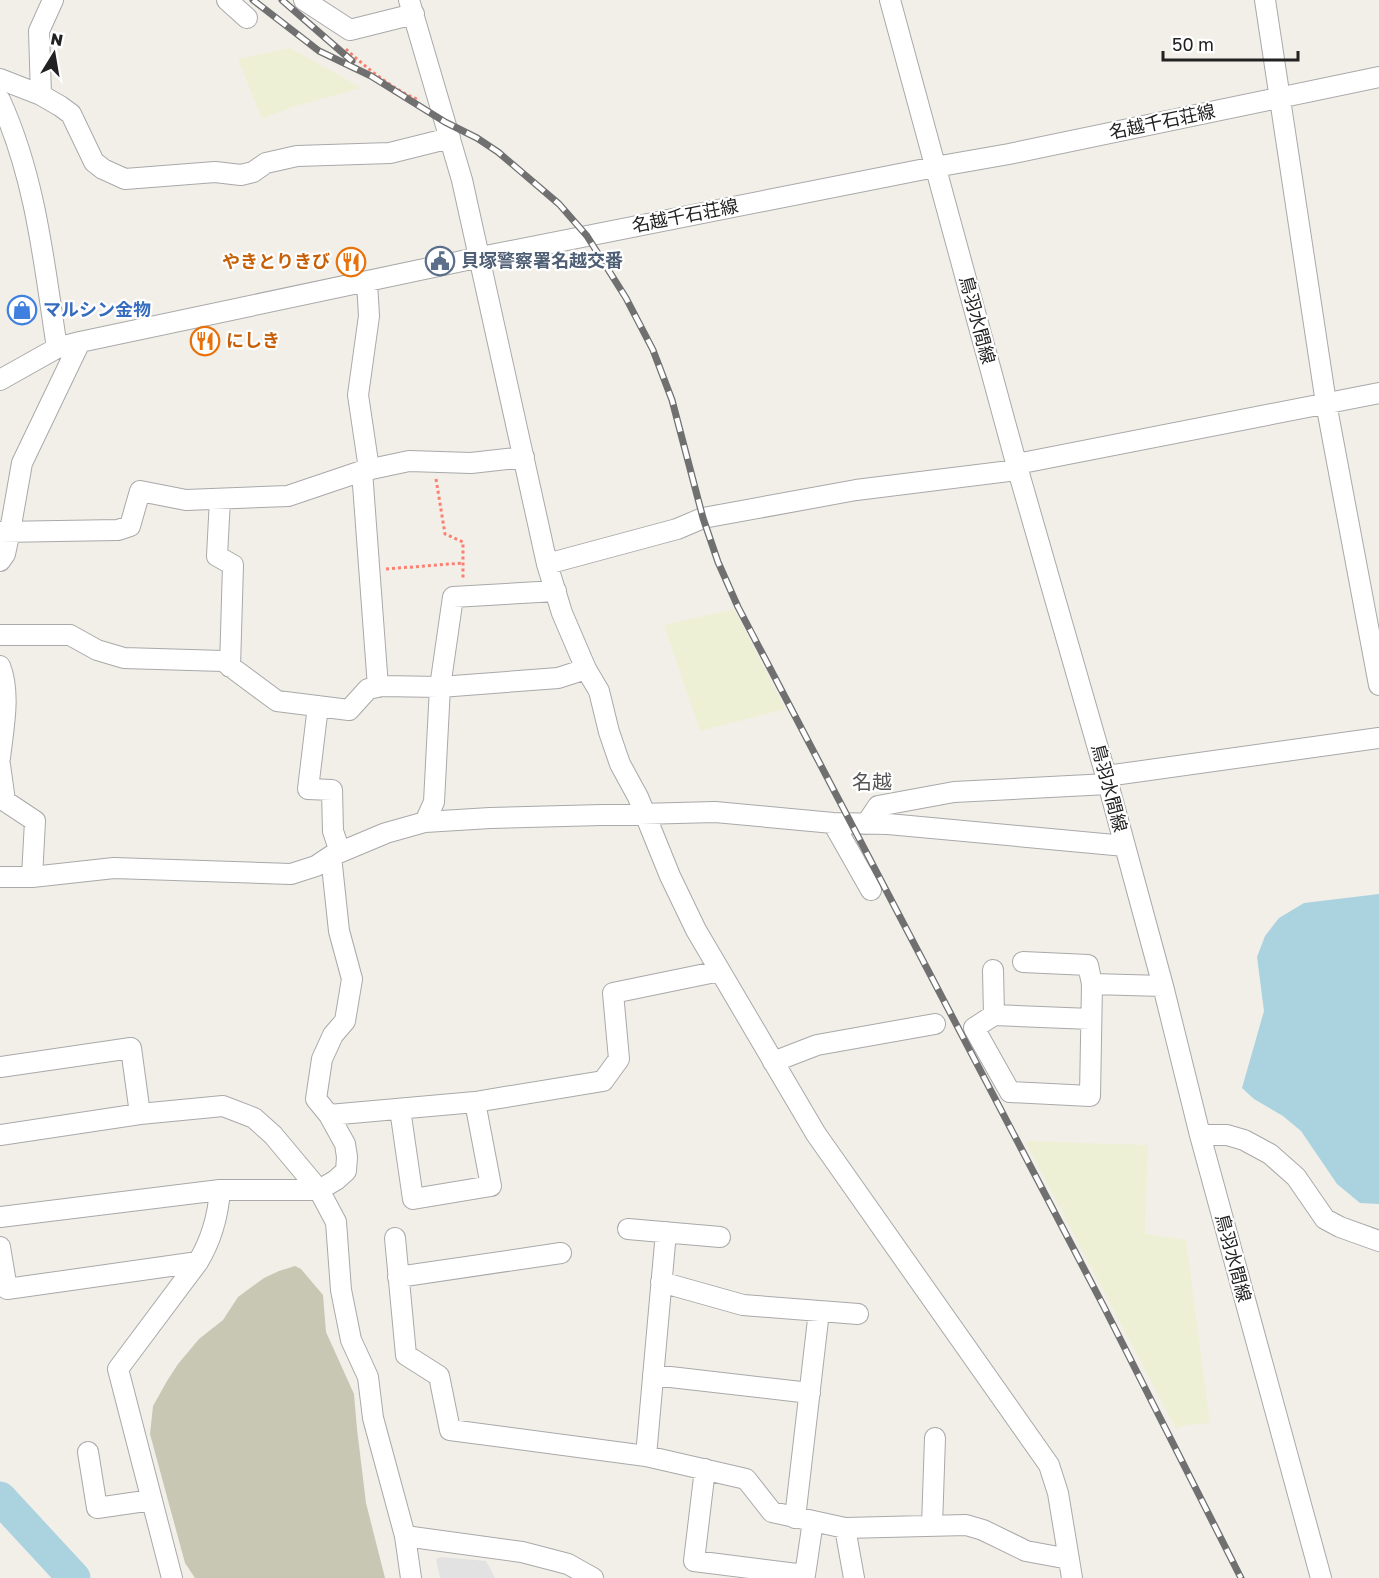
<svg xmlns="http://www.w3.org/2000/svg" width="1379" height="1578" font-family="'Golos Text','Noto Sans JP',sans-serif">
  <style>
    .construction { fill: #c7c7b4 }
    .farmland { fill: #eef0d5 }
    .parking { fill: #e2e2e2 }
    .water { fill: #aad3df }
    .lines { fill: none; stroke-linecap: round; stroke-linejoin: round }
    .river { stroke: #aad3df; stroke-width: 33 }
    .minor-casing { stroke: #a9a9a9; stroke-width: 22 }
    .path { stroke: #fa8072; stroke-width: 3; stroke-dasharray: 3 3; stroke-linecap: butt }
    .minor { stroke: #fff; stroke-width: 20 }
    .rail-casing { stroke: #707070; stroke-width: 7 }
    .rail { stroke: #fff; stroke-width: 4.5; stroke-dasharray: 14; stroke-linecap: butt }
    .labels { text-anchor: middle; stroke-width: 4.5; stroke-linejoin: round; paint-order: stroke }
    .street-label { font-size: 18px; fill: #222; stroke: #fff }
    .service-label { font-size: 18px; font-weight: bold; fill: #4e5e75; stroke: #fff; text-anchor: start }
    .food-label { font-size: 18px; font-weight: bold; fill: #c56008; stroke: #fff; text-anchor: end }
    .shop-label { font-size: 18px; font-weight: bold; fill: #366cbe; stroke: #fff; text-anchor: start }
    .neighbourhood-label { font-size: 20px; fill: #555; stroke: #fff }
  </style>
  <rect width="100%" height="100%" fill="#f2efe9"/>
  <path class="construction" d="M295,1266L301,1269L323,1295L326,1332L354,1394L357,1429L366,1503L385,1578H195L185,1563L150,1434L153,1406L167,1381L178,1364L199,1339L223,1320L238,1297L264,1278L279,1271Z"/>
  <path class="farmland" d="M290,48L339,75L361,88L292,107L262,119L238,59Z
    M734,609L785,709L700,731L664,625Z
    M1025,1141L1148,1145L1145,1234L1186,1240L1210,1423L1184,1425L1176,1429Z"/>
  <path class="parking" d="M441,1557L486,1561L495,1578H440L436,1559Z"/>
  <path class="water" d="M1379,894V1204L1360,1203L1337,1184L1301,1131L1283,1116L1254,1099L1242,1088L1264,1011L1257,957L1265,936L1279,918L1304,903Z"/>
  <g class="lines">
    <path class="river" d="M0,1498L74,1578"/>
    <g class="minor-casing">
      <path id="minor" d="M227,0L247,18
        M304,0L350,30L414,14
        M409,0L462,180L547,564L562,613L586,669L599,691L609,732L620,764L638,797L670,876L696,930L816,1134L1049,1465L1058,1493L1072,1578
        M890,0L1018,470L1106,776L1163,986L1200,1135L1321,1578
        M1265,0L1326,403L1379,685
        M0,79L41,95L60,106L71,114L94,162L103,169L125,179L215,172L241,175L253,172L266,163L297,156L390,153L450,138
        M41,95L39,31L53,0
        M0,100C36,179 44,263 57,348
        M367,282L369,316L358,395L369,469
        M0,380L57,348L80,342L481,257L935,167L1009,154L1379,77
        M1017,464L1379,393
        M362,471L378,687
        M220,499L217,556L233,565L230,667
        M0,532L118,530L130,526L140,491L186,500L288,496L362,471L409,461L471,463L524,457
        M0,561L5,554L10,531L22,463L80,342
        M547,564L677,529L703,518L856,490L1018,470
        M0,635H70L97,650L124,658L223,661L277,701L349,710L368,689L382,686L440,687L558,678L586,669
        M0,666C11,694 3,730 0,758
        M318,706L308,789L332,790L333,831L340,852
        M0,765L5,801L35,821L32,877
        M1106,776L1379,738
        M425,822L434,802L440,687L453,597L556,591
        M833,823L871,890
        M866,824L878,806L954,792L1108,784
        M0,877H32L114,868L291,874L316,866L331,856L386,833L425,822L490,818L715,812L833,823L888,824L1125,846
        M1023,962L1088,965L1092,984L1090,1096L1010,1092L974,1028L994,1015L1091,1019
        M993,970L994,1015
        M1092,984L1163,986
        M773,1062L817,1045L935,1024
        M0,1067L131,1048L140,1114
        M400,1109L413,1199L491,1186L475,1102
        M329,1115L475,1102L603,1081L619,1059L613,993L720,971
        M0,1135L140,1114L223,1106L254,1118L273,1135L319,1190L336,1222L341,1290L351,1340L368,1377L373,1418L405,1536L411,1578
        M1200,1135H1227L1244,1140L1270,1154L1296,1177L1325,1219L1340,1227L1379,1241
        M0,1217L220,1190H319L336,1180L346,1171L347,1157L345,1144L329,1115L316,1099L322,1059L333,1035L345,1021L352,979L339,931L331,856
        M628,1229L720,1237
        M395,1238L406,1355L439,1376L450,1430L646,1456L746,1479L772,1512L845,1528L966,1525L983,1530L1026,1551L1069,1559
        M0,1247L7,1289L198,1262C212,1239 218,1217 220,1190
        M398,1277L561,1253
        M661,1282L743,1305L858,1314
        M653,1375L810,1393
        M88,1452L97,1508L152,1500
        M646,1456L666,1232
        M705,1469L694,1561L805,1575L813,1521
        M795,1518L819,1311
        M932,1526L935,1438
        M845,1528L854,1578
        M405,1536L522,1552L568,1564L593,1578
        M172,1578L118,1369L198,1262"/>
    </g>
    <path class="path" d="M346,49C365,67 395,91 419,100
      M436,479L445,534L463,542V580
      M386,569L463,563"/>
    <use href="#minor" class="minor"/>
    <g class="rail-casing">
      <path id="rail" d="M253,0L319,51L371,76L445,122L477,138L498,152L559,204L587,236L626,298L653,350L672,400L703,518L718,562L738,607L1103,1305L1241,1578
        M282,0L352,61"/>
    </g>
    <use href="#rail" class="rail"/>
  </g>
  <defs>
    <g id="civic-ring" transform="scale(1.5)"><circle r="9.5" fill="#fff" stroke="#5c6f8a" stroke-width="1.5"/><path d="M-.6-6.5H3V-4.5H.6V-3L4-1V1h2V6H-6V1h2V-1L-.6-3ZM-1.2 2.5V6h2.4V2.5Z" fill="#5c6f8a"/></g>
    <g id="restaurant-ring" transform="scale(1.5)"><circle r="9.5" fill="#fff" stroke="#e8710a" stroke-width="1.5"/><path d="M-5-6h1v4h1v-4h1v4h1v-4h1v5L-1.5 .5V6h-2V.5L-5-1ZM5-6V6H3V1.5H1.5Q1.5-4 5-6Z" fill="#e8710a"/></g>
    <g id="shop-ring" transform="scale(1.5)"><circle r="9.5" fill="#fff" stroke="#3f7fe0" stroke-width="1.5"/><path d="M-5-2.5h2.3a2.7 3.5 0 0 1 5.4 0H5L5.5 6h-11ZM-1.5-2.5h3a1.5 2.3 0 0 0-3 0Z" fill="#3f7fe0"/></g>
  </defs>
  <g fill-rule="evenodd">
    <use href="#civic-ring" x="440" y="261"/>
    <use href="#restaurant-ring" x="351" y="262"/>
    <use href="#shop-ring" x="22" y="310"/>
    <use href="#restaurant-ring" x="205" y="341"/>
  </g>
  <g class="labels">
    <g class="street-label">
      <text transform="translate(1162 122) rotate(-12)" y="6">名越千石荘線</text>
      <text transform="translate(685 216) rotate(-11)" y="6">名越千石荘線</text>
      <text transform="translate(977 320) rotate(75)" y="6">鳥羽水間線</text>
      <text transform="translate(1109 788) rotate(75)" y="6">鳥羽水間線</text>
      <text transform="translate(1233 1258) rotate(75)" y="6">鳥羽水間線</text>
    </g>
    <g class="service-label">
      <text x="461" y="267">貝塚警察署名越交番</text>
    </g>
    <g class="food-label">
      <text x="330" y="268">やきとりきび</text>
      <text x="226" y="347" text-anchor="start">にしき</text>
    </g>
    <g class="shop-label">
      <text x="43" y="316">マルシン金物</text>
    </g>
    <g class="neighbourhood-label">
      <text x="872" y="789">名越</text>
    </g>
  </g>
  <g transform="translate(54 54) rotate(11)" stroke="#ffffff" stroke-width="4.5" paint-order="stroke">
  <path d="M0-4.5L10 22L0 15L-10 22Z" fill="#222222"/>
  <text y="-9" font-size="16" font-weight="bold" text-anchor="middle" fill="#222222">N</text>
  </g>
  <path d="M1163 51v9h135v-9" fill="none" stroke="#222222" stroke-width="3"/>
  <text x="1172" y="51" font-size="18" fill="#222222" stroke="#ffffff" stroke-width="4.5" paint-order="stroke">50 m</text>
</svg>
